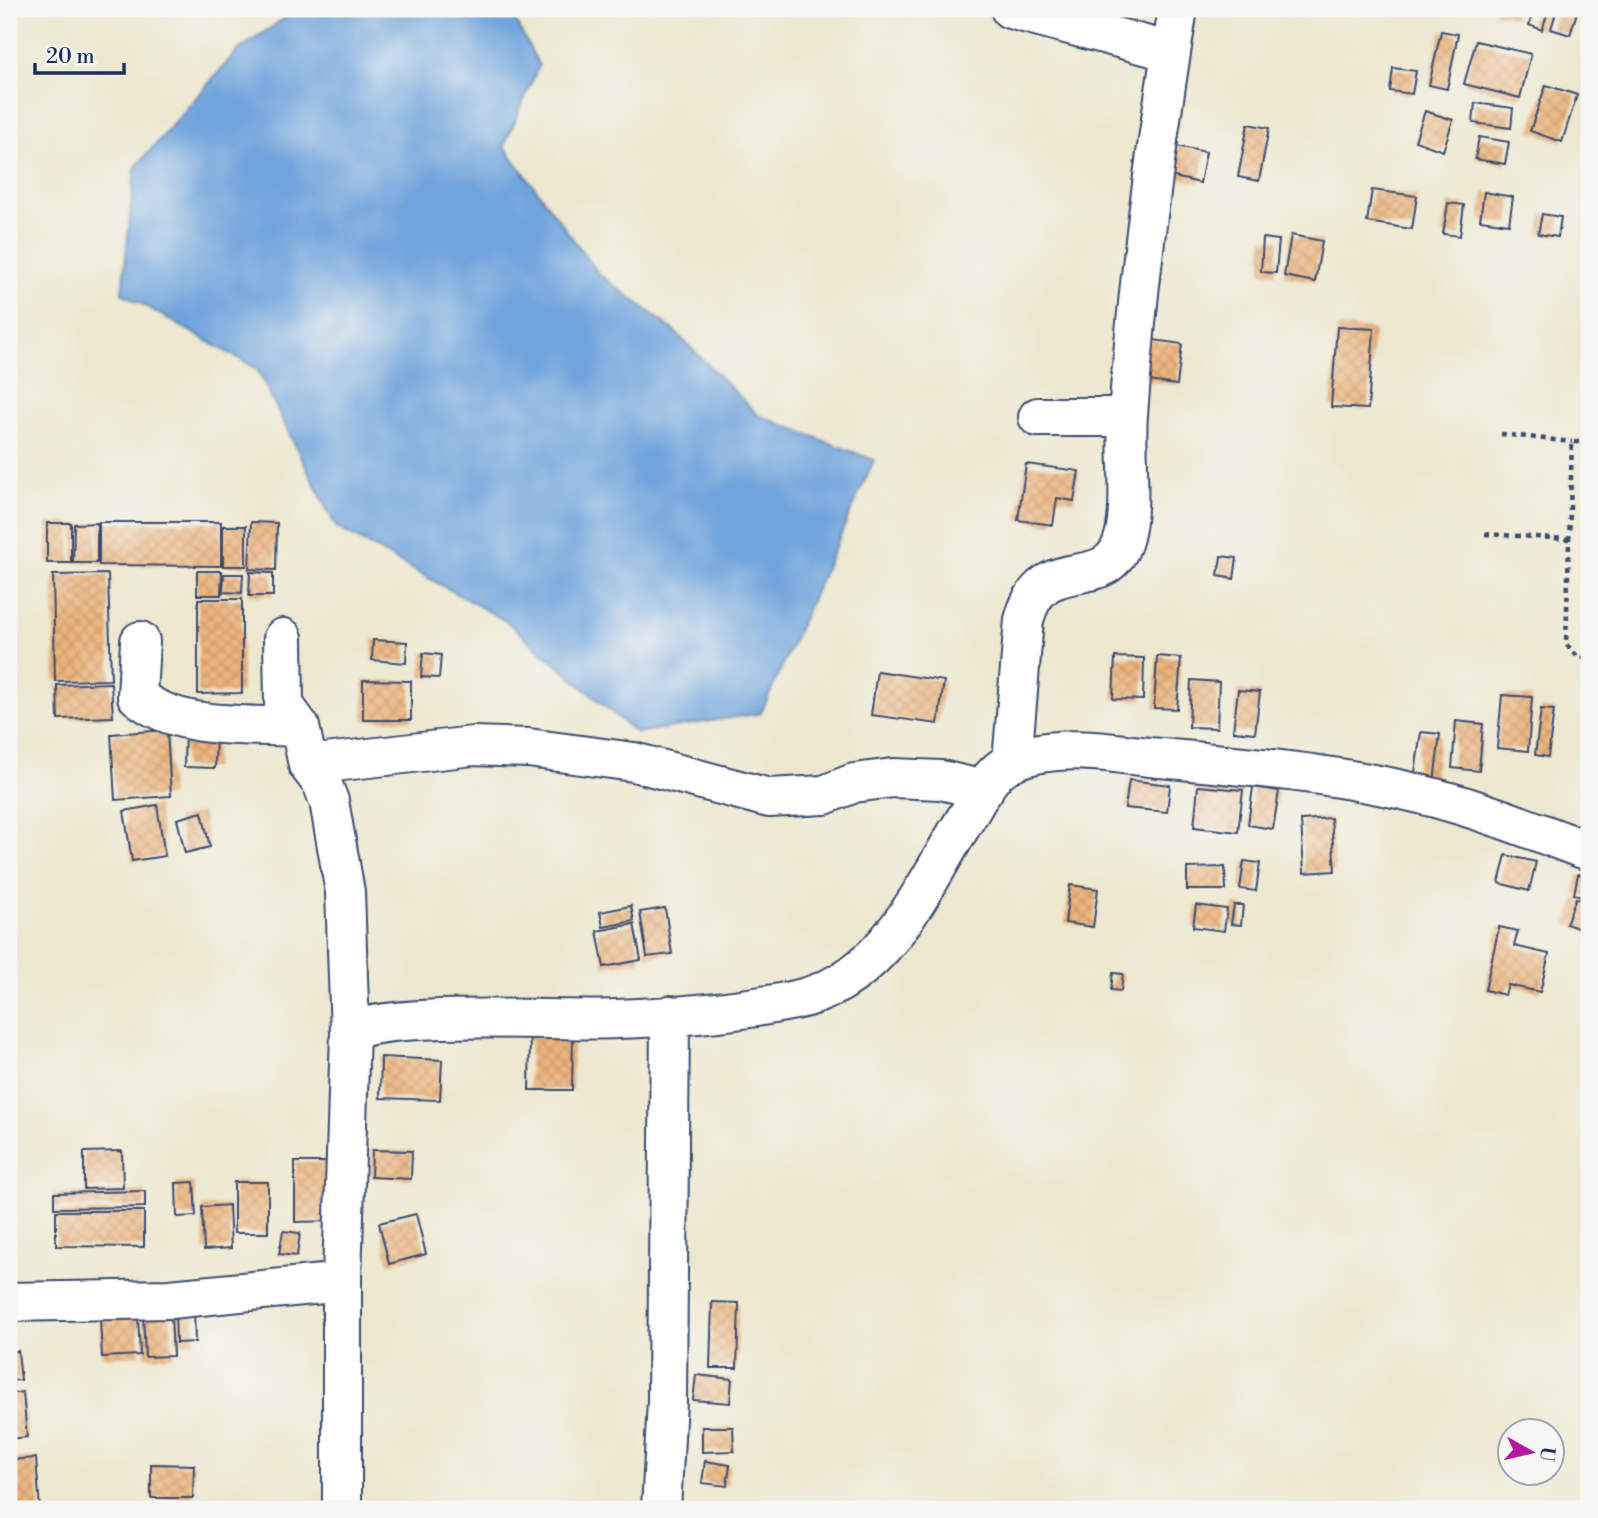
<svg xmlns="http://www.w3.org/2000/svg" width="1598" height="1518" font-family="'Libre Bodoni',serif">
  <style>
    .water { fill: #70a4dc; stroke: #466a9d; stroke-width: 2 }
    .building { fill: url(#building-cross-hatch) }
    .lines { fill: none; stroke-linecap: round; stroke-linejoin: round }
    .minor-casing { stroke: #3a4b6f; stroke-width: 42 }
    .path { stroke: #3a4b6f; stroke-width: 4.5; stroke-dasharray: 5 5; stroke-linecap: butt }
    .minor { stroke: #fff; stroke-width: 38 }
  </style>
  <defs>
    <pattern id="building-cross-hatch" width="8" height="8" patternUnits="userSpaceOnUse" patternTransform="scale(1.75)"><rect width="8" height="8" fill="#ecb47c"/><path d="M0 0l8 8M0 8l8-8" fill="none" stroke="#ca9b6e"/></pattern>
  </defs>
  <rect width="100%" height="100%" fill="#f6f6f2"/>
  <filter id="ink" filterUnits="userSpaceOnUse"><feTurbulence type="fractalNoise" baseFrequency=".0143" numOctaves="2"/><feDisplacementMap in="SourceGraphic" scale="14" xChannelSelector="R" yChannelSelector="G"/><feConvolveMatrix kernelMatrix="1 2 1 2 8 2 1 2 1" color-interpolation-filters="sRGB"/></filter>
  <filter id="wash" filterUnits="userSpaceOnUse"><feTurbulence type="fractalNoise" baseFrequency=".00686" numOctaves="4" result="noise"/><feDisplacementMap in="SourceGraphic" scale="28" xChannelSelector="R" yChannelSelector="G"/><feGaussianBlur stdDeviation="1.57" result="paint"/><feColorMatrix in="noise" values="0 0 0 0 0 0 0 0 0 0 0 0 0 0 0 0 0 1.4 0 .05"/><feComposite in="paint" operator="in"/></filter>
  <g filter="url(#wash)">
    <rect width="100%" height="100%" fill="#ece7ce"/>
    <path class="water" d="M298,9H509L539,65L504,146L599,274L672,329L758,415L874,460L761,713L636,733L506,621L336,527L257,369L122,293L135,168L237,51Z"/>
    <g id="blocks">
      <path class="building" d="M1494,9H1518L1515,18L1493,13Z
        M1534,9H1549L1542,30L1529,25Z
        M1557,9H1578L1570,35L1551,29Z
        M1441,31L1458,34L1447,89L1429,85Z
        M1476,41L1531,54L1520,98L1464,84Z
        M1393,68L1416,71L1412,94L1390,91Z
        M1546,85L1577,95L1562,142L1530,131Z
        M1475,103L1513,108L1511,128L1473,123Z
        M1425,111L1453,120L1443,151L1415,141Z
        M1248,124L1269,128L1259,181L1238,177Z
        M1479,137L1509,142L1505,164L1475,159Z
        M1176,146L1206,152L1200,183L1170,176Z
        M1372,190L1417,196L1412,229L1367,222Z
        M1484,192L1513,197L1509,224L1480,220Z
        M1448,203L1464,205L1460,236L1443,234Z
        M1542,214L1561,217L1558,237L1538,234Z
        M1291,235L1322,241L1315,282L1284,276Z
        M1263,238L1279,240L1276,273L1261,272Z
        M1337,327L1374,329L1368,409L1331,407Z
        M1140,338L1182,344L1177,385L1135,379Z
        M1026,464L1079,471L1074,501L1057,498L1053,525L1018,520Z
        M99,522H221V566L99,565Z
        M251,522L277,523L276,570L249,569Z
        M47,523H71V563H47Z
        M97,523V563H73L74,524Z
        M223,526H246V566H223Z
        M1221,556L1237,558L1234,579L1218,576Z
        M197,571H222L221,595H197Z
        M250,572L273,573V596H249Z
        M108,574L111,680L55,681L53,575Z
        M224,574H243L242,593L223,592Z
        M198,599H242V693L198,694Z
        M373,640L407,642L406,663L372,660Z
        M423,653L441,655L439,678L421,677Z
        M1157,656L1181,658L1177,709L1154,708Z
        M1115,657L1144,658L1143,700L1113,699Z
        M877,671L944,681L938,724L871,715Z
        M363,680L411,681V720H363Z
        M1191,680L1219,682L1217,728L1189,727Z
        M111,683L113,717L58,719L57,685Z
        M1238,690L1260,692L1255,733L1233,731Z
        M1502,695L1532,697L1528,751L1497,748Z
        M1541,709L1554,710L1548,757L1535,755Z
        M1456,721L1483,724L1479,771L1452,768Z
        M185,728L216,729L215,768L184,767Z
        M167,730L171,796L115,800L111,734Z
        M1421,732L1440,734L1434,782L1414,779Z
        M1129,780L1170,785L1167,812L1125,808Z
        M1198,786L1243,790L1238,832L1194,827Z
        M1253,787L1279,791L1273,829L1248,825Z
        M157,805L165,856L132,861L124,811Z
        M202,812L210,847L185,853L177,819Z
        M1331,818L1335,871L1304,873L1301,820Z
        M1506,855L1536,862L1529,891L1499,883Z
        M1244,861L1260,863L1256,891L1240,889Z
        M1225,867L1226,890H1187V868Z
        M1578,874L1589,877V898L1574,894Z
        M1070,885L1098,889L1093,927L1065,923Z
        M1576,898L1589,903V932L1566,924Z
        M1196,905L1227,909L1224,931L1193,927Z
        M1234,905H1243L1241,925L1231,924Z
        M631,906L634,921L603,927L600,912Z
        M665,908L672,954L647,957L640,912Z
        M634,924L641,960L604,967L597,931Z
        M1499,927L1518,931L1514,946L1549,954L1540,992L1508,985L1505,995L1485,990Z
        M1113,973L1123,974L1121,991L1111,990Z
        M530,1036L573,1037L572,1090H529Z
        M381,1057L442,1060L440,1100L380,1098Z
        M372,1150L412,1151L411,1179L371,1177Z
        M122,1151L123,1188L84,1189V1152Z
        M295,1162H334V1221L295,1222Z
        M194,1182L196,1216L177,1217L176,1183Z
        M234,1182H268V1233H234Z
        M145,1191V1207L54,1208V1193Z
        M229,1205L231,1248L204,1250L202,1207Z
        M56,1211H144V1247L56,1246Z
        M416,1214L426,1254L389,1264L379,1223Z
        M283,1231L300,1233L297,1256L279,1254Z
        M712,1302L739,1303L737,1368H710Z
        M194,1309L195,1342L176,1343L175,1310Z
        M171,1313L173,1356L145,1357L143,1314Z
        M138,1317L140,1355L102,1357L100,1319Z
        M9,1351H18L21,1380L9,1381Z
        M696,1375L732,1379L730,1403L693,1400Z
        M23,1392L27,1437L9,1439V1394Z
        M702,1427H733L734,1451L702,1452Z
        M36,1458L40,1509H9V1460Z
        M705,1461L730,1465L727,1486L702,1483Z
        M151,1464L194,1465L193,1498H151Z"/>
    </g>
  </g>
  <g filter="url(#ink)">
    <use href="#blocks" fill-opacity="0" stroke="#3a4b6f" stroke-width="2"/>
    <g class="lines">
      <g class="minor-casing">
        <path id="minor" d="M1010,9L1171,52
          M1038,417H1127
          M283,638L284,705L300,727L308,765L322,783L329,801L345,892L350,1033L342,1277V1509
          M140,641L137,696C177,731 248,724 300,727
          M1012,762L1024,620C1043,546 1108,599 1124,537C1133,504 1125,451 1128,415C1138,279 1156,143 1178,9
          M308,765L473,746L528,748L634,762L769,798L824,795L854,783L893,778L941,780L984,790
          M350,1033C382,1010 567,1022 616,1019C675,1017 737,1012 795,1000C887,981 922,886 968,815C977,801 985,782 999,770C1013,758 1038,752 1057,751C1090,748 1126,755 1160,758C1257,767 1359,775 1453,803C1499,816 1544,835 1589,851
          M9,1302L170,1299L333,1283L342,1277
          M661,1509L667,1402L670,1015"/>
      </g>
      <path class="path" d="M1501,434L1572,442
        M1589,442H1572L1566,644L1577,656L1589,659
        M1485,534L1569,539"/>
      <use href="#minor" class="minor"/>
    </g>
  </g>
  <rect width="1598" height="1518" fill="none" stroke="#f6f6f2" stroke-width="35"/>
  <g transform="translate(1531 1452) rotate(98)"><circle r="33" fill="#f6f6f2" stroke="#9ea6b7" stroke-width="2"/>
  <path d="M0-5L12 26L0 18L-12 26Z" fill="#b5179e"/>
  <text y="-10" font-size="19" font-weight="bold" text-anchor="middle" fill="#1b2f5e">U</text>
  </g>
  <path d="M35 63v10h89v-10" fill="none" stroke="#1b2f5e" stroke-width="3.5"/>
  <text x="46" y="63" font-size="21" fill="#1b2f5e" stroke="#f6f6f2" stroke-width="5" paint-order="stroke">20 m</text>
</svg>
